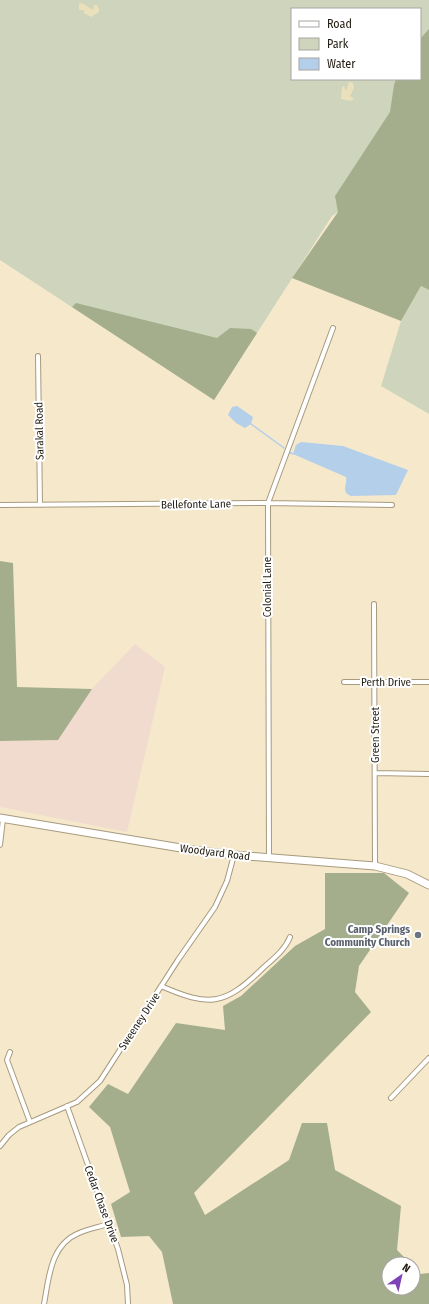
<svg xmlns="http://www.w3.org/2000/svg" width="429" height="1304" font-family="'Fira Sans Condensed',sans-serif">
  <style>
    .industrial { fill: #f1dbce }
    .green { fill: #ced5bc }
    .forest { fill: #a4ae8c }
    .sand { fill: #eae0bb }
    .water { fill: #b3cfea }
    .lines { fill: none; stroke-linecap: round; stroke-linejoin: round }
    .stream { stroke: #b3cfea; stroke-width: 1.5 }
    .minor-casing { stroke: #a79a7e; stroke-width: 6 }
    .primary-casing { stroke: #a79a7e; stroke-width: 9 }
    .minor { stroke: #fff; stroke-width: 4 }
    .primary { stroke: #fff; stroke-width: 7 }
    .worship-dot { fill: #6b7280; stroke: #fff; stroke-width: 1.5 }
    .labels { text-anchor: middle; stroke-width: 4; stroke-linejoin: round; paint-order: stroke }
    .street-label { font-size: 11px; fill: #221d12; stroke: #fff }
    .worship-label { font-size: 11px; font-weight: bold; fill: #5b616d; stroke: #fff; text-anchor: end }
  </style>
  <rect width="100%" height="100%" fill="#f6e8cb"/>
  <path class="industrial" d="M135,644L165,667L127,832L0,807V741L58,740L92,689Z"/>
  <path class="green" d="M0,0H429V64L420,79V9H292V79H420L338,212L332,216L214,400L0,260Z
    M421,286L429,290V414L381,386L401,321Z"/>
  <path class="forest" d="M429,29V290L421,286L401,321L292,278L338,212L335,196L390,112L394,85L396,79H420V39Z
    M76,303L217,338L230,328L251,329L257,333L214,400L72,307Z
    M0,561L13,563L17,687L92,689L58,740L0,741Z
    M325,873H384L409,893L359,966L355,992L371,1012L194,1193L205,1215L289,1160L302,1123H327L335,1170L401,1206L397,1250L411,1264H389V1288H413V1266L420,1274L429,1273V1304H173L162,1252L149,1236L121,1237L111,1204L130,1192L110,1127L89,1107L108,1084L128,1094L176,1023L225,1030L223,1006L241,996L295,946L325,929Z"/>
  <path class="sand" d="M82,3L93,10L94,5H97L99,9V12L91,17L84,13V10H79V4Z
    M349,82L353,83L354,88L350,96L354,99L351,101L341,99L342,87L344,86L346,91Z"/>
  <path class="water" d="M237,406L253,417L251,424L245,428L236,423L228,415L232,407Z
    M301,442L343,446L408,470L396,495L351,496C340,492 348,484 346,477L293,454L296,445Z"/>
  <g class="lines">
    <path class="stream" d="M251,424L284,448
      M289,452L293,454"/>
    <g class="minor-casing">
      <path id="minor" d="M38,356L40,505
        M0,505L268,503L392,505
        M374,604L375,866
        M344,682H429
        M375,773L429,774
        M0,845L3,819
        M269,858L268,503L333,328
        M161,986C209,1007 224,1006 262,969C273,959 285,950 290,937
        M10,1052L7,1060L30,1122
        M391,1098L429,1058
        M67,1106L118,1249L127,1285L128,1304
        M0,1146L9,1135L19,1127L77,1102L100,1081L178,960L215,907L227,881L234,855
        M44,1304C49,1278 50,1245 79,1233C88,1229 99,1227 108,1224"/>
    </g>
    <g class="primary-casing">
      <path id="primary" d="M0,818L193,850L234,855L375,866L407,874L429,885"/>
    </g>
    <use href="#minor" class="minor"/>
    <use href="#primary" class="primary"/>
  </g>
  <circle class="worship-dot" cx="418" cy="935" r="4"/>
  <g class="labels">
    <g class="street-label">
      <text transform="translate(39 431) rotate(-91)" y="4">Sarakal Road</text>
      <text transform="translate(196 504) rotate(-1)" y="4">Bellefonte Lane</text>
      <text transform="translate(267 587) rotate(-90)" y="4">Colonial Lane</text>
      <text x="386" y="686">Perth Drive</text>
      <text transform="translate(375 735) rotate(-90)" y="4">Green Street</text>
      <text transform="translate(215 852) rotate(7)" y="4">Woodyard Road</text>
      <text transform="translate(139 1021) rotate(-57)" y="4">Sweeney Drive</text>
      <text transform="translate(102 1204) rotate(70)" y="4">Cedar Chase Drive</text>
    </g>
    <g class="worship-label">
      <text x="410" y="933">Camp Springs<tspan x="410" dy="13">Community Church</tspan></text>
    </g>
  </g>
  <rect x="291" y="8" width="130" height="72" fill="#ffffff" stroke="#a7a5a0"/>
  <rect x="299" y="21" width="20" height="6" fill="#ffffff" stroke="#a7a5a0"/>
  <text x="327" y="28" font-size="12" fill="#221d12">Road</text>
  <rect x="299" y="38" width="20" height="12" fill="#ced5bc" stroke="#a7a5a0"/>
  <text x="327" y="48" font-size="12" fill="#221d12">Park</text>
  <rect x="299" y="58" width="20" height="12" fill="#b3cfea" stroke="#a7a5a0"/>
  <text x="327" y="68" font-size="12" fill="#221d12">Water</text>
  <g transform="translate(401 1276) rotate(34)"><circle r="19" fill="#ffffff" stroke="#a7a5a0"/>
  <path d="M0-3L7 15L0 10L-7 15Z" fill="#7f43b9"/>
  <text y="-6" font-size="11" font-weight="bold" text-anchor="middle" fill="#221d12">N</text>
  </g>
</svg>
